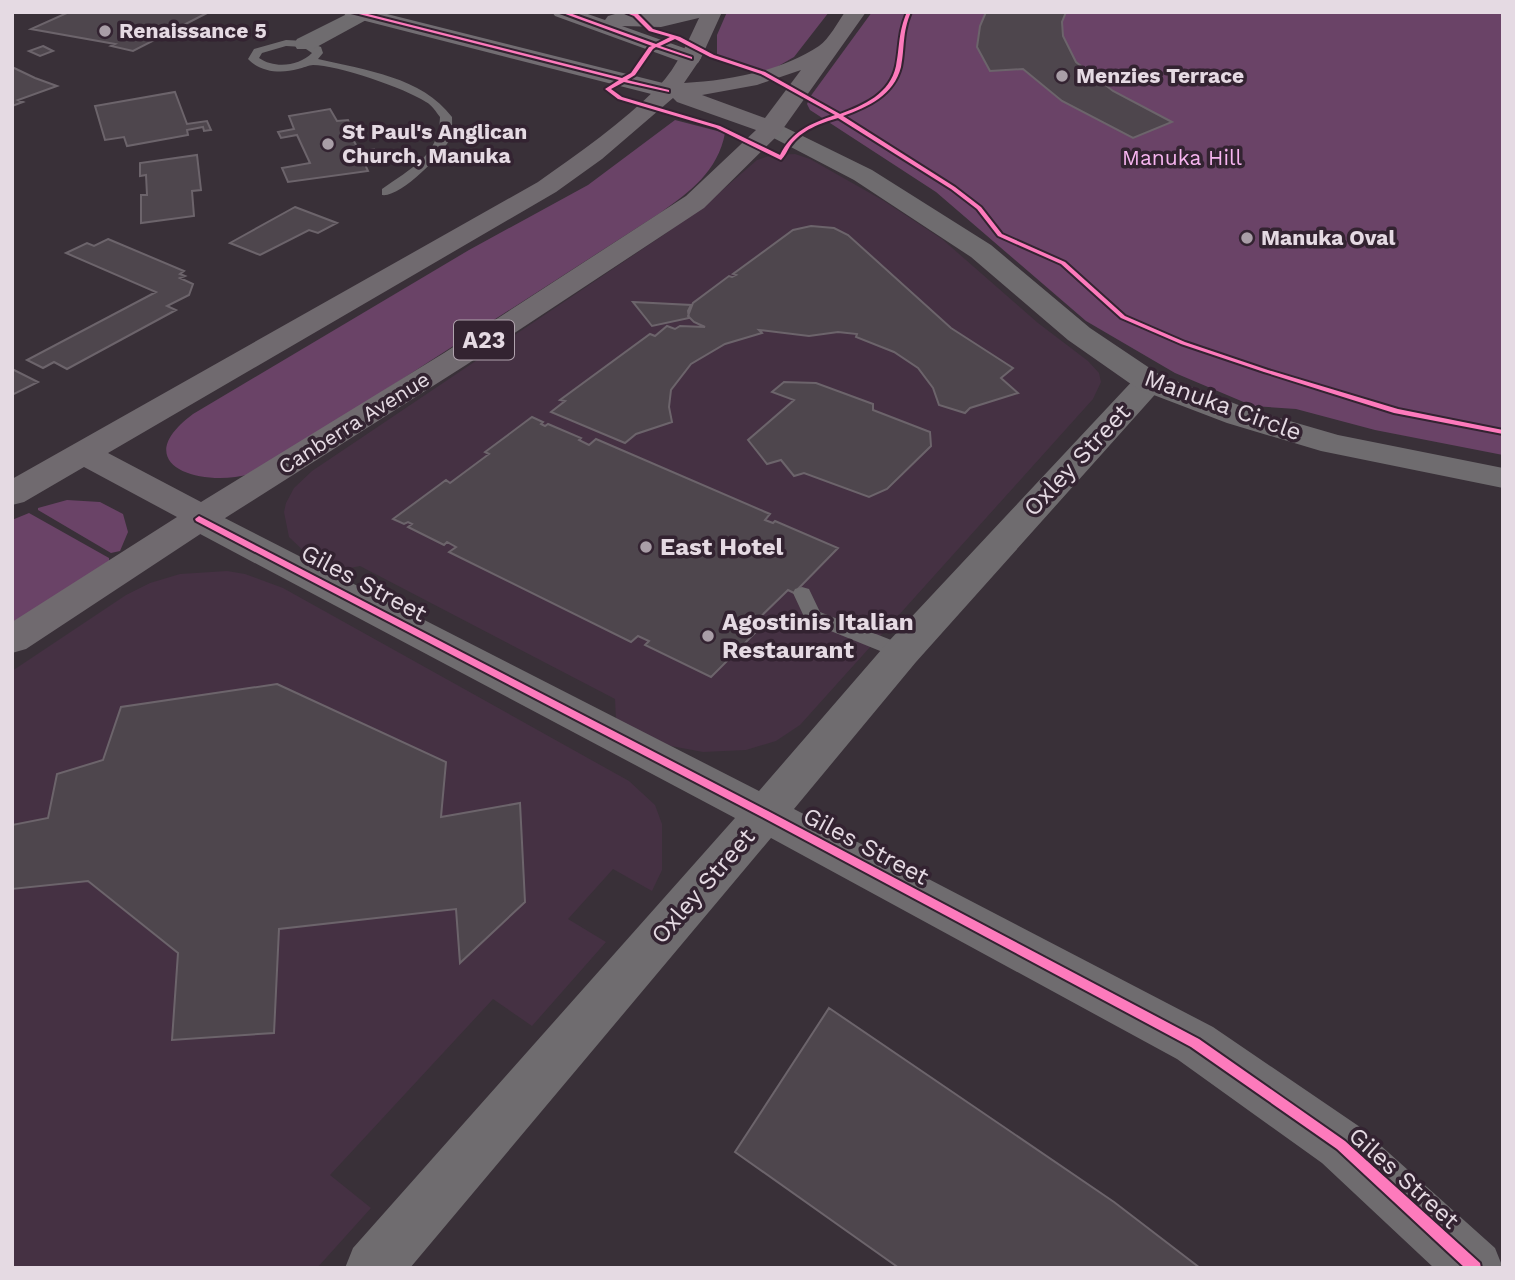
<svg xmlns="http://www.w3.org/2000/svg" width="1515" height="1280" font-family="'Work Sans',sans-serif">
  <style>
    .built { fill: #453143 }
    .green { fill: #6a4367 }
    .building { fill: #4e464d; stroke: #6c646b; stroke-width: 2 }
    .lines { fill: none; stroke-linecap: round; stroke-linejoin: round }
    .service { fill: #6f6c6f; fill-rule: evenodd }
    .minor { fill: #6f6c6f; fill-rule: evenodd }
    .tertiary { fill: #6f6c6f; fill-rule: evenodd }
    .secondary { fill: #726d72; fill-rule: evenodd }
    .trunk { fill: #706a6f; fill-rule: evenodd }
    .cycleway-casing { stroke: #332331; stroke-width: 4 }
    .cycleway { fill: #fd7abc; fill-rule: evenodd }
    .poi-dot { fill: #a99ea7; stroke: #332331; stroke-width: 2.5 }
    .labels { text-anchor: middle; stroke-width: 7; stroke-linejoin: round; paint-order: stroke }
    .far-poi-label { font-size: 21px; font-weight: bold; fill: #e5dae3; stroke: #332331; text-anchor: start }
    .far-park-label { font-size: 21px; fill: #f7b5f0; stroke: #332331 }
    .far-street-label { font-size: 21px; fill: #e5dae3; stroke: #332331 }
    .shield { fill: #332331; stroke: #b0a3ae; stroke-width: 2 }
    .shield-label { font-size: 23px; font-weight: bold; fill: #e5dae3 }
    .street-label { font-size: 24px; fill: #e5dae3; stroke: #332331 }
    .poi-label { font-size: 24px; font-weight: bold; fill: #e5dae3; stroke: #332331; text-anchor: start }
  </style>
  <rect width="100%" height="100%" fill="#393038"/>
  <path class="built" d="M795,154L810,159L884,201L942,239L1038,323L1088,361L1099,373L1101,382L1093,399L800,725L776,741L746,750L703,752L671,746L616,720L615,699L360,566L336,571L311,558L289,537L284,512L286,503L294,488L312,471L665,234L712,199L757,160L772,155Z
    M227,571L245,574L283,588L629,781L655,805L662,824V870L652,891L613,869L568,919L606,942L532,1026L493,999L330,1175L371,1208L317,1268H12V671L126,595L150,583L180,574Z"/>
  <path class="green" d="M727,12H829L794,57L768,72L717,55V35Z
    M872,12H1503V455L1375,430L1296,409L1253,406L1175,373L1086,321L936,192L810,110L807,104L810,97Z
    M675,120L725,133C718,171 690,192 660,213L351,412L250,474C200,488 126,464 193,414L469,250L588,185Z
    M67,500L100,502L123,514L128,532L120,551L111,553L38,510V508Z
    M29,513L109,558V561L12,624V520Z"/>
  <path class="building" d="M69,12L77,13L209,12L133,51L111,46L115,44L31,29Z
    M986,12H1066L1062,22L1063,36L1076,62L1113,91L1172,122L1133,138L1062,101L1023,69L990,71L977,47L980,26Z
    M43,46L53,51L40,56L29,51Z
    M12,67L35,78L57,86L18,100L23,102L12,106Z
    M175,92L187,124L207,121L211,130L204,131L203,127L187,130L188,135L127,146L124,137L105,140L95,106Z
    M330,109L337,121L348,120L351,126L346,127L360,152L374,149L379,157L363,160L368,171L288,182L282,168L310,163L297,135L281,138L278,132L294,129L289,116Z
    M197,155L201,190L192,191L194,216L141,223V195H147L146,175L140,176V163Z
    M295,207L337,223L318,233L309,230L260,255L230,243Z
    M811,226L834,228L848,235L951,328L1013,368L1001,378L1018,393L970,408L965,413L939,405L933,388L918,368L894,352L856,337L857,334L838,332L809,336L759,330L762,333L725,344L691,364L671,390L669,407L672,422L636,434L625,443L551,412L565,401L560,400L650,334L655,336L667,326L675,329L680,326L705,327L694,322L688,316L693,303L729,276L732,277L736,275L733,274L793,230Z
    M108,239L184,271L180,274L185,276L180,278L193,284L189,295L167,306L176,310L67,369L54,362L43,368L27,360L156,292L66,253L87,243L94,246Z
    M633,302L691,305L688,311L689,318L652,326Z
    M12,369L38,382L12,395Z
    M784,382L816,383L873,404V410L930,432L931,446L887,489L869,497L804,473L794,476L781,460L767,464L748,440L794,400L772,392Z
    M532,417L543,422L541,424L545,426L548,424L581,438L579,440L589,445L596,439L770,514L765,520L773,523L775,521L838,548L794,593L788,590L754,623L762,626L711,677L645,645L649,641L638,636L631,642L449,552L456,547L447,542L444,545L408,527L412,524L408,522L404,524L393,519L446,480L450,483L489,454L485,452Z
    M277,684L446,762L441,817L520,803L525,902L460,963L456,909L279,929L274,1033L172,1040L178,953L88,881L12,889V825L48,818L57,774L103,760L121,707Z
    M829,1008L1114,1202L1200,1268H899L735,1152Z"/>
  <g class="lines">
    <path class="service" d="M286,40L305,41L321,47L323,53L318,59C365,70 422,77 452,117C452,124 453,133 450,139C442,155 400,198 382,195V189C411,168 439,156 440,117C436,112 432,105 426,102C405,88 337,65 313,65C309,65 303,68 298,69C281,74 260,72 248,59L254,49ZM286,46L303,47L312,53C299,66 275,69 259,58L262,53Z
      M802,587L809,589L820,612L909,647L912,652L909,657H895L806,621L793,593L795,589Z"/>
    <path class="minor" d="M351,12H388L385,16L368,19L313,49H297L294,44L297,39Z
      M1149,373L1160,375L1165,382L1160,389L916,662L794,809L1213,1027L1360,1127L1495,1248L1503,1268H1434L1322,1163L1177,1059L771,838L410,1268H345L353,1248L735,818L187,527L181,519L187,511L199,508L211,511L759,791L888,642L1138,375Z"/>
    <path class="tertiary" d="M772,121L872,170L991,245L1090,328L1160,375L1249,409L1338,435L1503,468V488L1321,451L1227,423L1138,389L1068,340L971,257L854,180L764,133L760,128L764,123Z"/>
    <path class="secondary" d="M343,12H379L675,86L678,91L675,96L667,98L346,16Z
      M552,12H582L605,20L608,16L615,14L710,12L707,16L661,27L622,26L698,53L701,58L698,63L690,65L555,16Z"/>
    <path class="trunk" d="M702,12H722L701,58L684,83C728,81 781,71 819,46C829,39 838,22 845,12H866L780,133L704,208L466,365L211,527L26,649L12,653V622L177,517L84,467L24,502L12,505V479L538,182C579,153 622,123 658,87C678,67 689,38 702,12ZM801,70L765,118L702,95L757,85ZM673,98L677,102L756,130L686,196L444,353L201,502L108,453L556,192L602,159Z"/>
    <g class="cycleway-casing">
      <path id="cycleway" d="M351,12H360L622,78L631,73L649,47L652,46L560,12H567L656,44L670,37L649,31L634,16L624,12L638,14L653,29L680,37L714,55L765,72L840,114C864,105 890,94 896,66C900,46 898,33 907,12H911C902,33 905,47 901,67C894,95 868,107 843,116L955,187L981,207L1002,234L1065,262L1125,316L1185,342L1268,370L1398,409L1503,430V434L1394,413L1264,372L1181,344L1121,318L1061,264L998,236L977,209L951,189L838,118C821,123 801,130 790,146C787,151 785,156 781,160L716,128L618,99L605,89L619,80ZM675,39L710,57L761,74L835,115C810,124 792,131 780,155L720,126L622,97L611,89L624,82L669,92V90L627,80L635,75L653,49L656,47L692,59V57L660,46Z
        M199,516L768,811L1199,1039L1345,1141L1480,1263L1481,1268H1465L1337,1149L1191,1047L762,817L196,521L195,519Z"/>
    </g>
    <use href="#cycleway" class="cycleway"/>
  </g>
  <g class="poi-dot">
    <circle cx="105" cy="31" r="7"/>
    <circle cx="1062" cy="76" r="7"/>
    <circle cx="328" cy="144" r="7"/>
    <circle cx="1247" cy="238" r="7"/>
    <circle cx="646" cy="547" r="7"/>
    <circle cx="708" cy="636" r="7"/>
  </g>
  <g class="labels">
    <g class="far-poi-label">
      <text x="119" y="38">Renaissance 5</text>
      <text x="1076" y="83">Menzies Terrace</text>
      <text x="342" y="139">St Paul's Anglican<tspan x="342" dy="24">Church, Manuka</tspan></text>
      <text x="1261" y="245">Manuka Oval</text>
    </g>
    <g class="far-park-label">
      <text x="1182" y="165">Manuka Hill</text>
    </g>
    <g class="far-street-label">
      <text transform="translate(354 423) rotate(-32)" y="7">Canberra Avenue</text>
    </g>
    <rect class="shield" x="454" y="320.5" width="60" height="39" rx="5"/>
    <g class="shield-label">
      <text x="484" y="348">A23</text>
    </g>
    <g class="street-label">
      <text transform="translate(1223 405) rotate(20)" y="8">Manuka Circle</text>
      <text transform="translate(1077 460) rotate(-47)" y="8">Oxley Street</text>
      <text transform="translate(364 583) rotate(28)" y="8">Giles Street</text>
      <text transform="translate(866 846) rotate(28)" y="8">Giles Street</text>
      <text transform="translate(703 886) rotate(-49)" y="8">Oxley Street</text>
      <text transform="translate(1404 1178) rotate(42)" y="8">Giles Street</text>
    </g>
    <g class="poi-label">
      <text x="660" y="555">East Hotel</text>
      <text x="722" y="630">Agostinis Italian<tspan x="722" dy="28">Restaurant</tspan></text>
    </g>
  </g>
  <rect width="1515" height="1280" fill="none" stroke="#e5dae3" stroke-width="28"/>
</svg>
